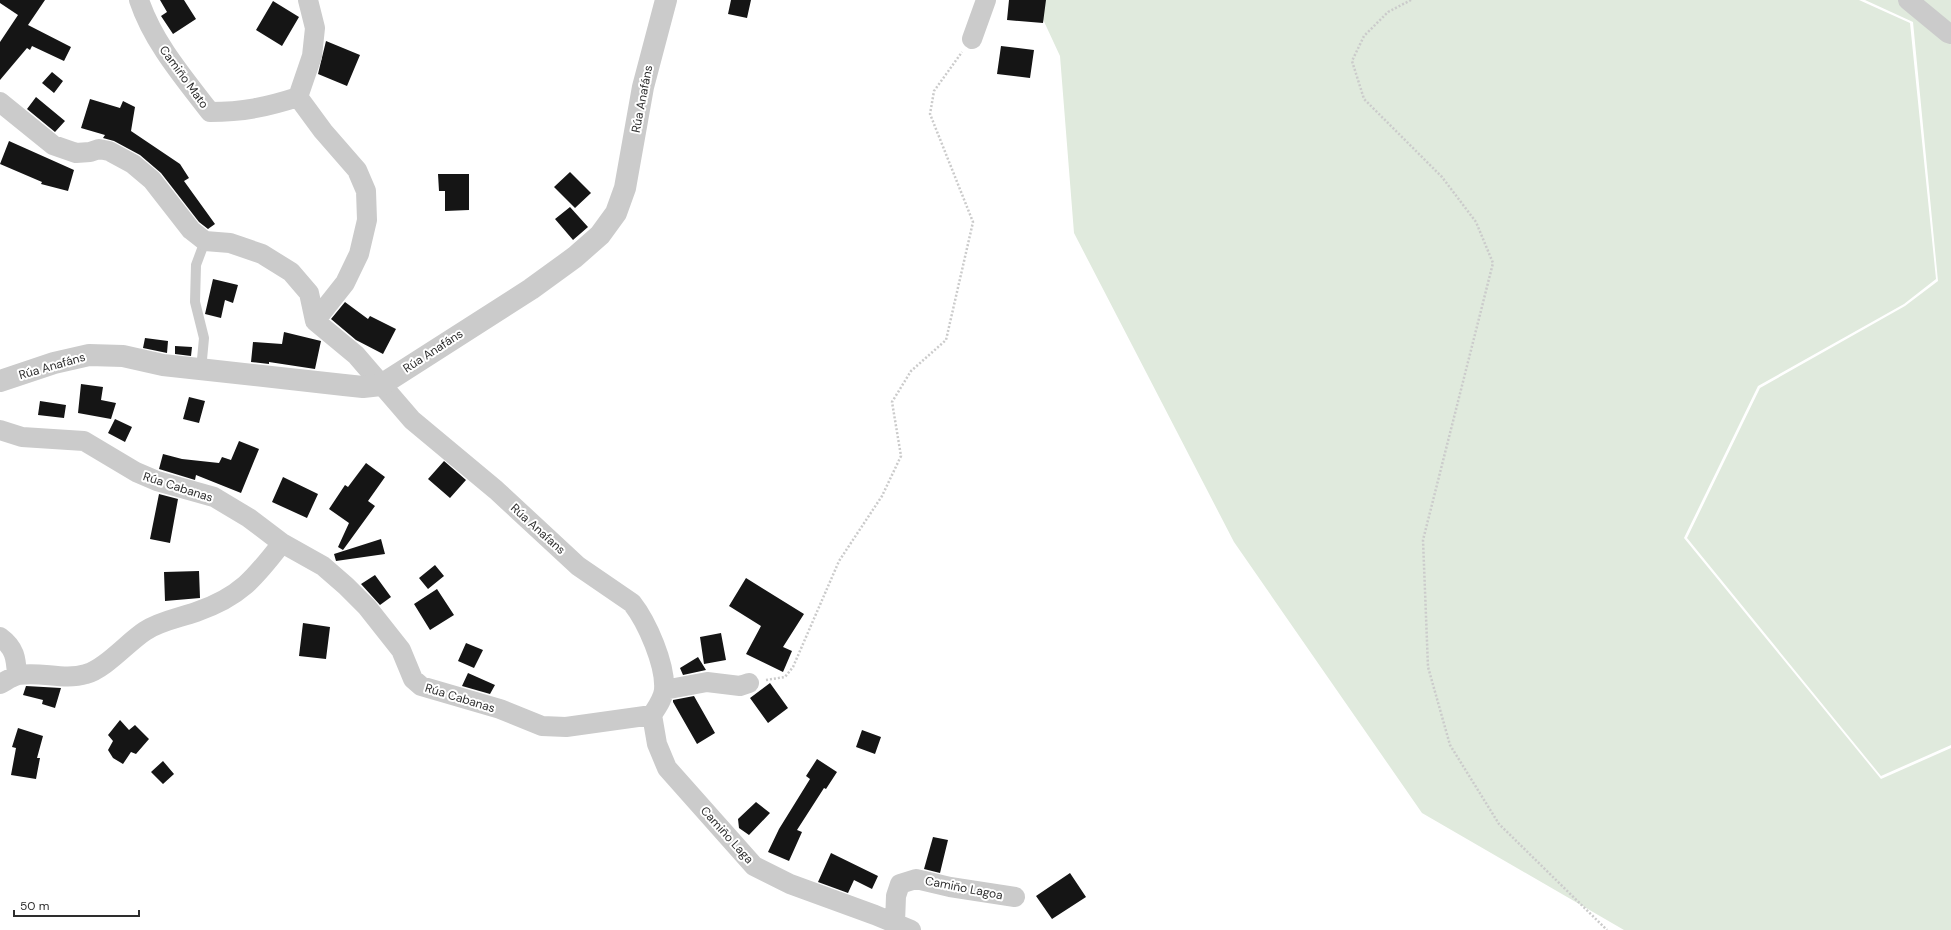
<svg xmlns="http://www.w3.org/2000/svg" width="1951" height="930" font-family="'DM Sans',sans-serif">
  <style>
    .green { fill: #e0eadd }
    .building { fill: #151515 }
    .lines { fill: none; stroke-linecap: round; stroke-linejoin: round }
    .path { stroke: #cbcbcb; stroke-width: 2.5; stroke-dasharray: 2 2; stroke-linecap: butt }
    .service { stroke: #cbcbcb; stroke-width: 10 }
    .minor { stroke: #cbcbcb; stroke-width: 20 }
    .tertiary { stroke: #cbcbcb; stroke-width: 22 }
    .labels { text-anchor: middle; stroke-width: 4; stroke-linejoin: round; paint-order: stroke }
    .street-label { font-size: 12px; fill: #2e2e2e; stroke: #fff }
  </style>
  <rect width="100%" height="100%" fill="#fff"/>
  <path class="green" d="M1034,0H1859L1910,23L1936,279L1904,304L1758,386L1684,538L1881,779L1951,748V930H1624L1422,813L1234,542L1074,233L1060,56Z
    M1865,0H1951V745L1881,776L1687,538L1760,388L1905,306L1938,281L1913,22Z"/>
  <path class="building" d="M0,0H45L28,25L71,47L64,61L32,46L30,50L27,48L0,80V42L18,15L0,3Z
    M160,0H184L196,19L173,34L161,16L167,12Z
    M731,0H751L747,18L728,14Z
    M1009,0H1046L1043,23L1007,20Z
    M273,1L299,17L282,46L256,30Z
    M326,41L360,55L347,86L318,74Z
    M1001,46L1034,50L1030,78L997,74Z
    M52,72L63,81L54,93L42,83Z
    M36,97L65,121L55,132L27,109Z
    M90,99L120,108L123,101L135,107L131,131L180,164L189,178L184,181L215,224L208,229L199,222L161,173L140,155L114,141L103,138L105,135L81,128Z
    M9,141L74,170L68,191L41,184L42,182L0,164Z
    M570,172L591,193L575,208L554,187Z
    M438,174H469V210L445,211V191H439Z
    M570,207L588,227L573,240L555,219Z
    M213,279L238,285L233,303L225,300L221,318L205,314Z
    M345,302L368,319L370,316L396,329L383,354L356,340L331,319Z
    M284,332L321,341L315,369L269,362V364L251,362L253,342L282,344Z
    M145,338L168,341L167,353L143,348Z
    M175,346L192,347L191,356L175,354Z
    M81,384L103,387L101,400L116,403L111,419L78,413Z
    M189,397L205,401L199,423L183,419Z
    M40,401L66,405L64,418L38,415Z
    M115,419L132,427L125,442L108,433Z
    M239,441L259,449L241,493L196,475L195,480L159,469L163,454L182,459L219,463L222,457L231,460Z
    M444,461L466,480L450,498L428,479Z
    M366,463L385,477L368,501L375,506L343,550L338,547L349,523L329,509L345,485L348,487Z
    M283,477L318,494L307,518L272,502Z
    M159,494L178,499L170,543L150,539Z
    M381,539L385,554L336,561L334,554Z
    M435,565L444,576L428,589L419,578Z
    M199,571L200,598L165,601L164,572Z
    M375,575L391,597L380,605L361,584Z
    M746,578L804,614L783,647L792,651L783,672L746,654L761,626L729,606Z
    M437,589L454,615L430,630L414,604Z
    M303,623L330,627L326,659L299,656Z
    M721,633L726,660L704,664L700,637Z
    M466,643L483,650L474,668L458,661Z
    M698,657L706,670L683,675L680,668Z
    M468,673L495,685L490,694L462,686Z
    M770,683L788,708L768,723L750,698Z
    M26,686L61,688L55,708L42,704L43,700L23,695Z
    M694,696L715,733L697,744L673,702V700Z
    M120,720L129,730L135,725L149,739L136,754L131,752L123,764L113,758L108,750L113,741L108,735Z
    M18,728L43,736L37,758H40L36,779L11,775L16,748L12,747Z
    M862,730L881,737L875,754L856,747Z
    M817,759L837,772L826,789L824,788L797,830L802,832L789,861L768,852L779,829L810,779L806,776Z
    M163,761L174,774L163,784L151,772Z
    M756,802L770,813L749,835L739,828L738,819Z
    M933,837L948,840L940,873L924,869Z
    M831,853L878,876L872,889L854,880L848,893L818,882Z
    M1070,873L1086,897L1052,919L1036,896Z"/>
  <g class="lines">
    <path class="path" d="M1411,0L1388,12L1364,36L1352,61L1364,99L1442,177L1476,222L1493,263L1423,540L1428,667L1450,745L1499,824L1607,930
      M766,680L785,677L793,667L839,561L882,496L901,456L892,402L911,371L946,340L973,222L930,114L934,91L962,52"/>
    <path class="service" d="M201,370L204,338L195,302L196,265L205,241"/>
    <path class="minor" d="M139,0C153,42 183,77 210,112C243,112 267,107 298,97
      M1908,0L1948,33L1951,34
      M972,39L986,0
      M298,97L323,131L357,170L366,191L367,220L359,254L345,283L315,321
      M298,97L312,56L315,28L308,0
      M0,102L53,145L76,153L90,152L99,149L109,151L133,164L152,180L191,230L205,241L230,243L262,254L291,272L309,293L315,321L356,355L412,420L496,490L578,566L632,603C647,622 666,665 664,690C663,699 657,707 652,715
      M0,430L22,437L84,441L136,472L157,481L214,497L249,518L282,543L323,566L346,586L367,607L401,650L413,679L421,686L500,709L542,726L566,727L652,715
      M0,637C15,648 16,658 17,675
      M0,684C6,681 13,676 19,675C41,671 64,681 86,674C105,669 128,642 145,631C160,621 179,618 196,612C240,597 255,578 282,543
      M664,690L707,682L740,686L749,683
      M652,715L657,744L667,768L754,866L790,884L875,915L911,930
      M895,923L896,896L900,884L916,879L950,887L1015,897"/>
    <path class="tertiary" d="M0,381L54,363L89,355L123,356L163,365L344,385L363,387L381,385L531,289L575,257L600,235L616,213L625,188L643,87L666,0"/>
  </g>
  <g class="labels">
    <g class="street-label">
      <text transform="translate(184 77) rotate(54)" y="4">Camiño Mato</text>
      <text transform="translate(642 99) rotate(-79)" y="4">Rúa Anafáns</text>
      <text transform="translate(433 351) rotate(-33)" y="4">Rúa Anafáns</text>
      <text transform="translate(52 366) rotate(-16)" y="4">Rúa Anafáns</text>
      <text transform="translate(178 487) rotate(18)" y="4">Rúa Cabanas</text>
      <text transform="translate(538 529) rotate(42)" y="4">Rúa Anafans</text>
      <text transform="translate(460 698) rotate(17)" y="4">Rúa Cabanas</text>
      <text transform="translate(727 835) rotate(48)" y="4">Camiño Laga</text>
      <text transform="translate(964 888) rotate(11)" y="4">Camiño Lagoa</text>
    </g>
  </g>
  <path d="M14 910v6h125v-6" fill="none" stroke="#2e2e2e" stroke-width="2"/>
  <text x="20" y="910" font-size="12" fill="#2e2e2e" stroke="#ffffff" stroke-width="3" paint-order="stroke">50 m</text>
</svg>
